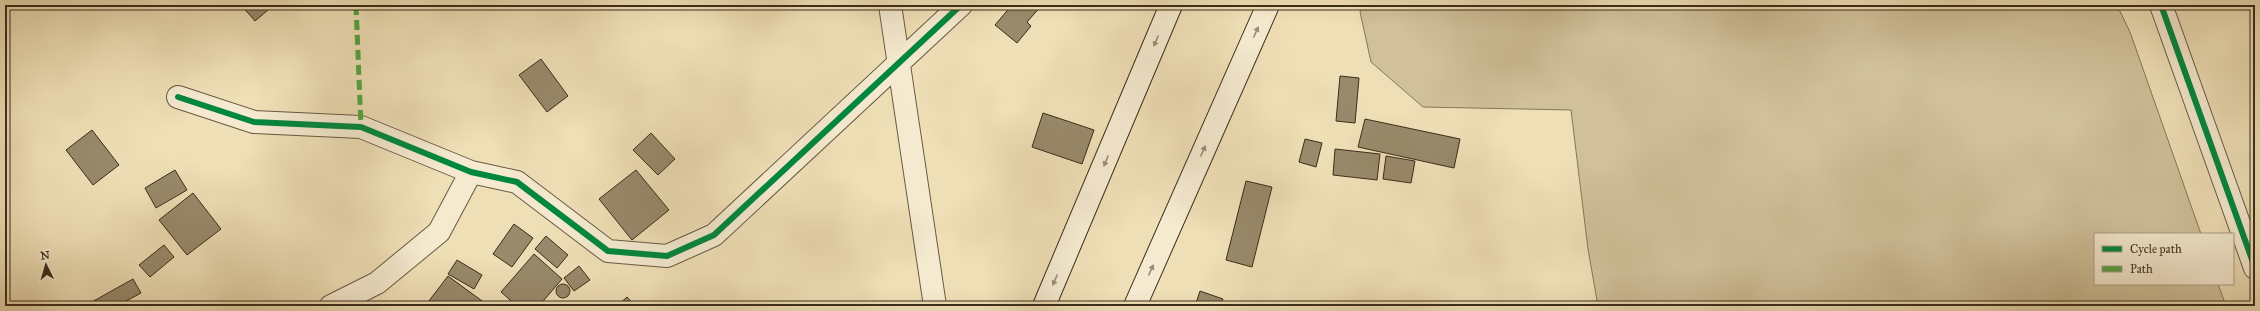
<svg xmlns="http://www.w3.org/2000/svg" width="2260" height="311" font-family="'IM FELL Great Primer',serif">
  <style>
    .green { fill: #d0c19b; stroke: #85775a }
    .building { fill: #988a6b; stroke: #3a2d1a }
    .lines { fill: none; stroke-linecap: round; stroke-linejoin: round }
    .street-casing { stroke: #675a41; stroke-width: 24 }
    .secondary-casing { stroke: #3a2d1a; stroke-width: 24 }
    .street { stroke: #f5ead0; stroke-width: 22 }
    .secondary { stroke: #f5ead0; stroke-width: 22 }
    .quiet { stroke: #54a440; stroke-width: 5; stroke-dasharray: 10 5; stroke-linecap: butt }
    .cycleway-casing { stroke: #f5ead0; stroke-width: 8 }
    .cycleway { stroke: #00873e; stroke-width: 6 }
    .oneway { fill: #988c75 }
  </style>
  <rect width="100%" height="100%" fill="#efdfb6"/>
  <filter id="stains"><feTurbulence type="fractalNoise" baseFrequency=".005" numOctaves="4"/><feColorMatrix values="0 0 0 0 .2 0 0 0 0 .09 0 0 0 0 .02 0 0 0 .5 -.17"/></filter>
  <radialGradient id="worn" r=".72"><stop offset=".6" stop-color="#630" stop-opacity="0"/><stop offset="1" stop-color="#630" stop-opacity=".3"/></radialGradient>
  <path class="green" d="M1364,5H2117L2130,32L2201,234H2095V284H2218L2226,306H1598L1588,249L1571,110L1423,107L1371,62L1360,12Z"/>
  <path class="building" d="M241,5H274L255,21Z
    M1012,5H1042L1027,22L1031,26L1017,43L995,25Z
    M541,59L568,96L547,112L519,75Z
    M1340,76L1359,78L1355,123L1336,121Z
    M1043,113L1094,130L1082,164L1032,147Z
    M1365,119L1460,139L1454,168L1358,147Z
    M92,130L119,165L93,185L66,150Z
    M651,133L675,159L658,175L633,150Z
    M1305,139L1322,143L1316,167L1299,162Z
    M1335,149L1380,154L1377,180L1333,175Z
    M1386,156L1415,161L1411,183L1383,179Z
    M175,170L187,190L156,208L145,188Z
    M636,170L669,210L632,240L599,199Z
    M1246,181L1272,187L1252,267L1226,260Z
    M193,193L221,229L187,255L159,220Z
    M514,224L533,238L512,267L493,254Z
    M546,236L568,255L557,268L535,249Z
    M164,245L174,257L150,277L139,265Z
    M534,254L562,279L539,306H517L501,292Z
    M457,260L482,275L474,289L448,274Z
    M579,266L590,280L574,291L564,278Z
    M448,276L489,306H425Z
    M133,279L141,293L117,306H92L90,303Z
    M556 291a7 7 0 1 1 14 0a7 7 0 1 1-14 0Z
    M1200,291L1223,299L1220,306H1195Z
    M627,297L635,306H617Z"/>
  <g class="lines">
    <g class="street-casing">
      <path id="street" d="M890,5L935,306
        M2161,5L2255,268
        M178,97L254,122L361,127L471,172L517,182L608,251L667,256L714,235L961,5
        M331,306L377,283L439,232L471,172"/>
    </g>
    <g class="secondary-casing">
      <path id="secondary" d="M1044,306L1171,5
        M1135,306L1268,5"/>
    </g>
    <use href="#street" class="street"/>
    <use href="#secondary" class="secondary"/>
    <path class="quiet" d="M356,5L361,127"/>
    <g class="cycleway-casing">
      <path id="cycleway" d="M2161,5L2255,268
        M178,97L254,122L361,127L471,172L517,182L608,251L667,256L714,235L961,5"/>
    </g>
    <use href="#cycleway" class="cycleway"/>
  </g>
  <defs><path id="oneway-solid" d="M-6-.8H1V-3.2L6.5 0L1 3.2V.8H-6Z"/></defs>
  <g class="oneway">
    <use href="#oneway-solid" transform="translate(1256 32) rotate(-66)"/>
    <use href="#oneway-solid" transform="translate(1156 41) rotate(113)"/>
    <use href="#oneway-solid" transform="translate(1203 151) rotate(-66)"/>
    <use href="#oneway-solid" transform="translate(1106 161) rotate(113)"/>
    <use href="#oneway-solid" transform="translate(1151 270) rotate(-66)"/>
    <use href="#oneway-solid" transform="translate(1055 280) rotate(113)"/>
  </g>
  <rect width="2260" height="311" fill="none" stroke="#efdfb6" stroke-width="20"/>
  <rect x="6" y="6" width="2248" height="299" fill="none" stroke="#3a2d1a" stroke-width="2"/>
  <rect x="10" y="10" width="2240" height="291" fill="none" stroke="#3a2d1a"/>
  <rect x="2094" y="233" width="140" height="52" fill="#f5ead0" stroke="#aa9e87"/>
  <rect x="2102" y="246" width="20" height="6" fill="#00873e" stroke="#aa9e87"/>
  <text x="2130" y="253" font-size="12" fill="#3a2d1a">Cycle path</text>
  <rect x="2102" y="266" width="20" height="6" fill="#54a440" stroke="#aa9e87"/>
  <text x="2130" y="273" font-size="12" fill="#3a2d1a">Path</text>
  <g transform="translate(46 265) rotate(355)" stroke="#f5ead0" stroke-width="3" paint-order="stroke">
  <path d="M0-3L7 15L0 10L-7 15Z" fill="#3a2d1a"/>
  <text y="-6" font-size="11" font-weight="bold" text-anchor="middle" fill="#3a2d1a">N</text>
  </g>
  <rect width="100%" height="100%" filter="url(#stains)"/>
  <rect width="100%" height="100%" fill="url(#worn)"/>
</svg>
